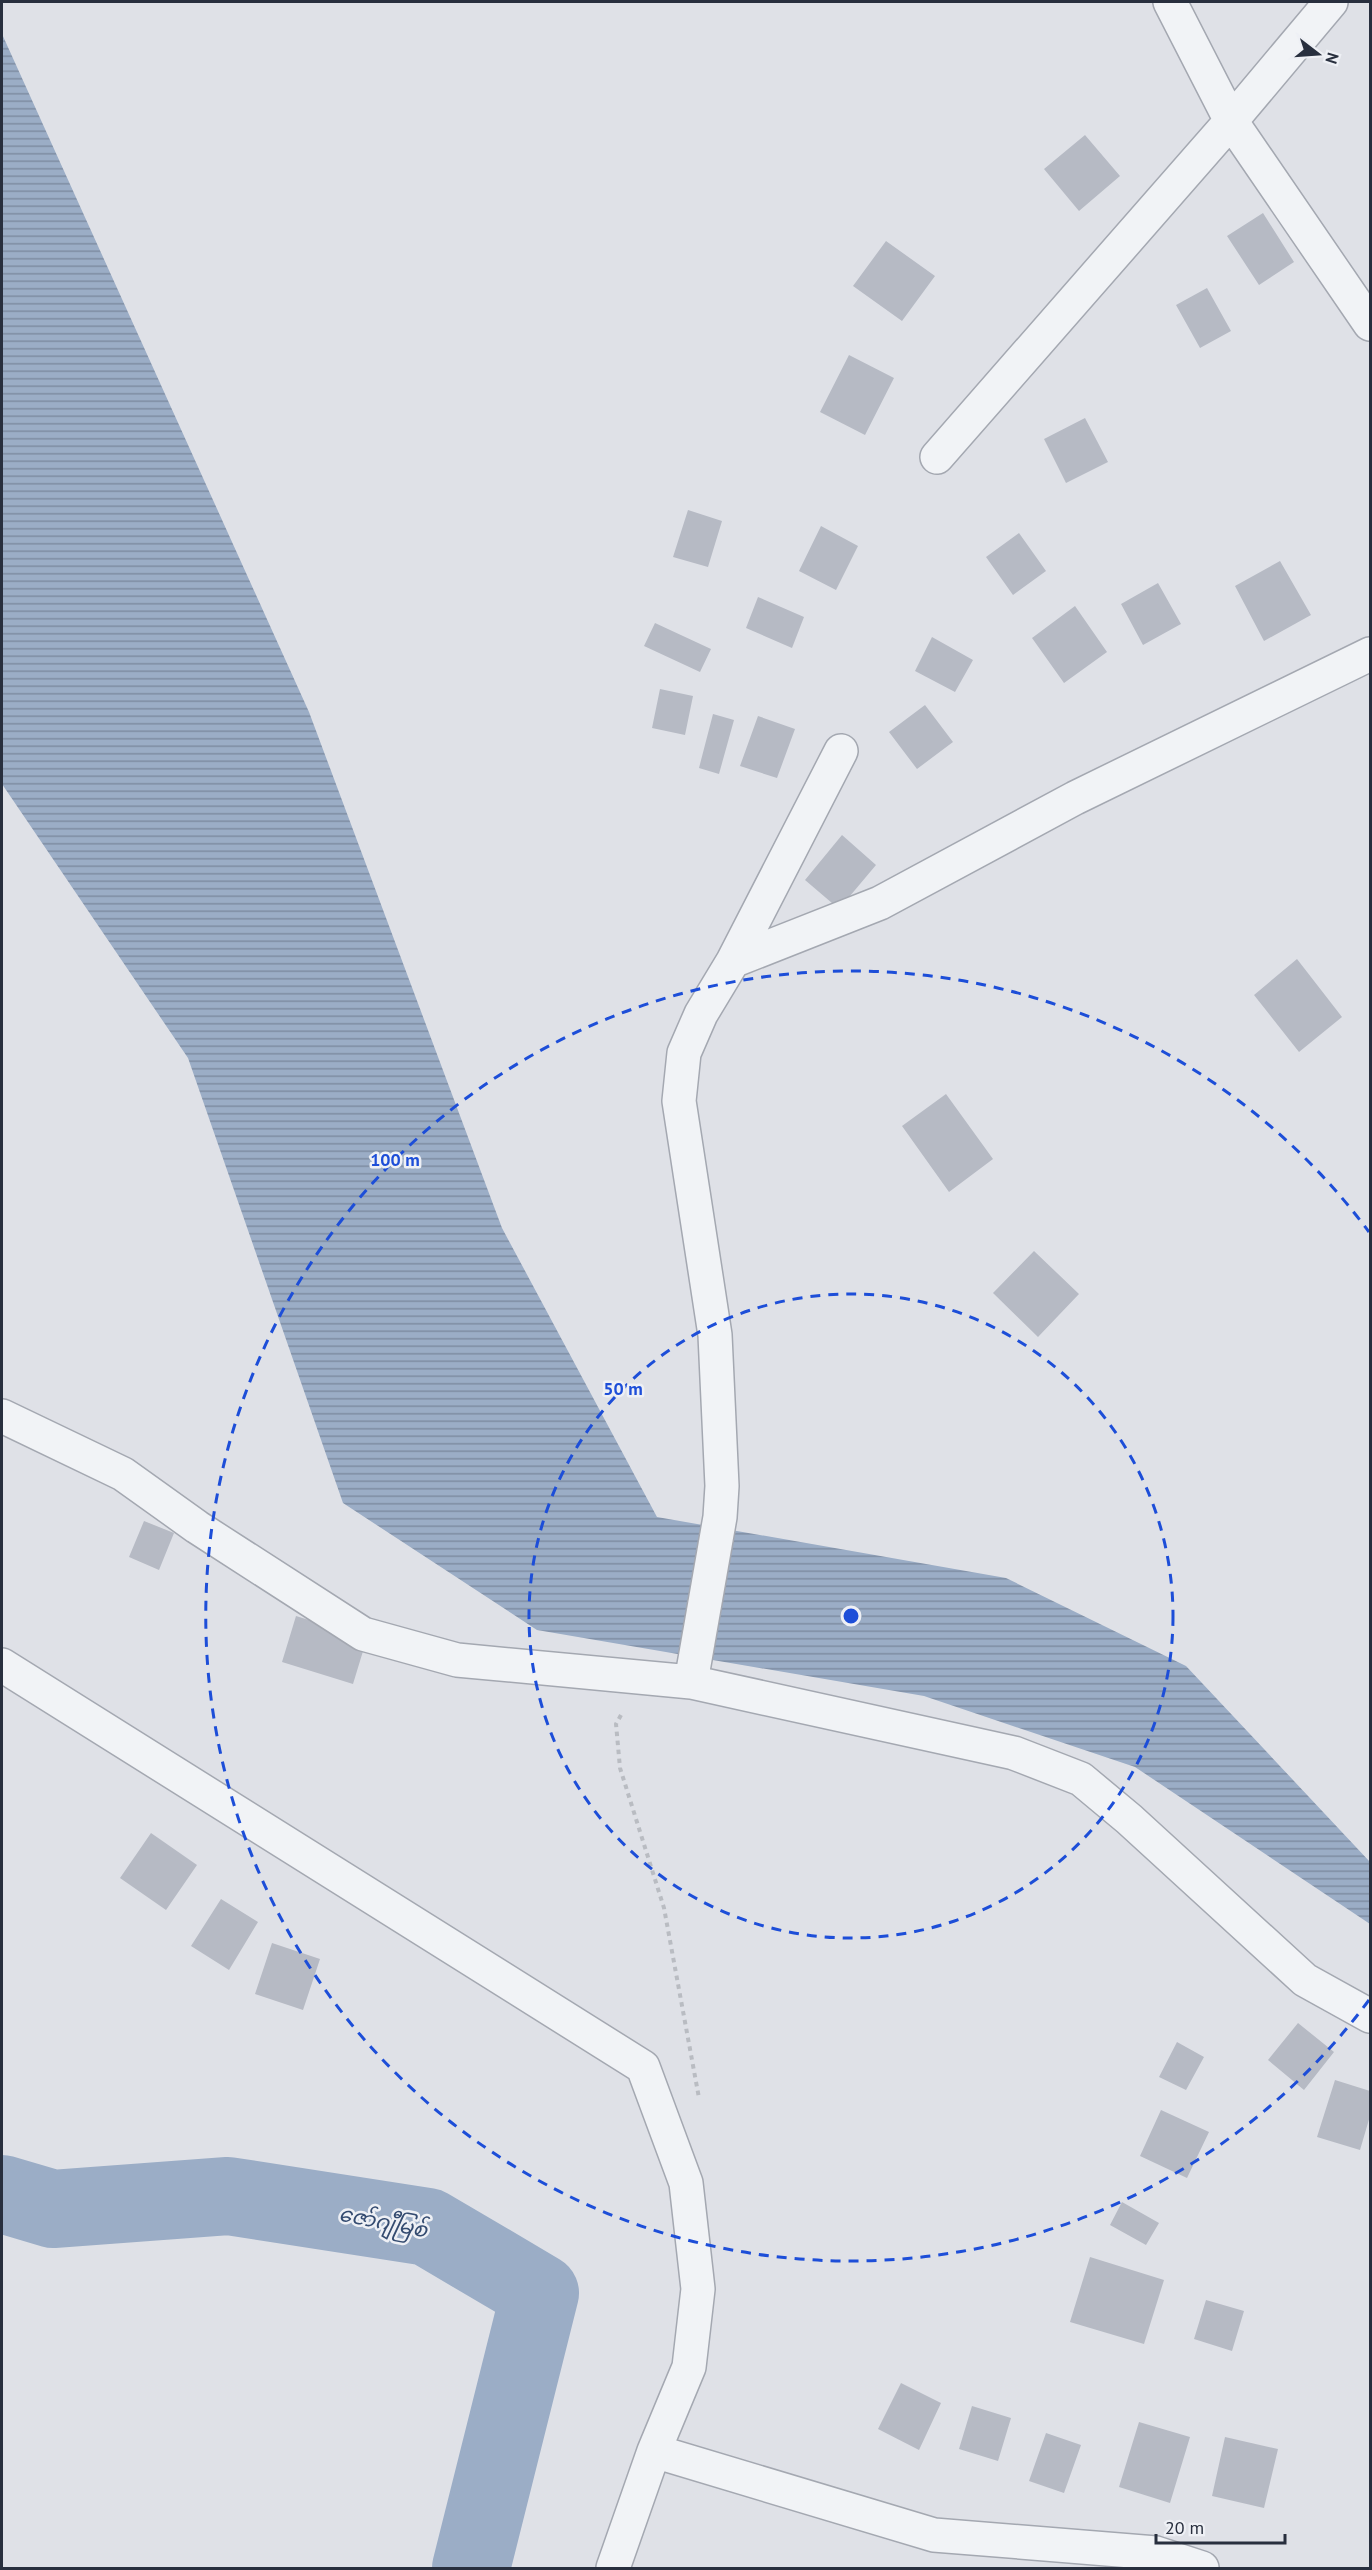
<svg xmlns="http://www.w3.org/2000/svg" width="1372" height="2570" font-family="'PT Sans','Noto Sans Myanmar',sans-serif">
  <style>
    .water { fill: url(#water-rules) }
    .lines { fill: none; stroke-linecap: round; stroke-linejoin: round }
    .river { stroke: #9badc6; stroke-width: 78 }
    .building { fill: #b6bac4 }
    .street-casing { stroke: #a4a8b1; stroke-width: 36 }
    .path { stroke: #b9bcc2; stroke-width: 4; stroke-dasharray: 4.5 4.5; stroke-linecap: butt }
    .street { stroke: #f1f3f6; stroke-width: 33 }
    .ring { fill: none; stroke: #1d4ed8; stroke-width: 3; stroke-dasharray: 10 8 }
    .labels { text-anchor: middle; stroke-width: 5; stroke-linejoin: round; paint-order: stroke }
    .water-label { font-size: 21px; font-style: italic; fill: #344b70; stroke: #eef0f5 }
    .centre { fill: #1d4ed8; stroke: #eef0f5; stroke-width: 3 }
    .ring-label { font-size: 18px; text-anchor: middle; font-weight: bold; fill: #1d4ed8; stroke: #eef0f5; stroke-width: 5; stroke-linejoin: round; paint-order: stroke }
  </style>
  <defs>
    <pattern id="water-rules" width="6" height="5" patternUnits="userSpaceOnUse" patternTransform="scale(1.5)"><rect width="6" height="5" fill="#9badc6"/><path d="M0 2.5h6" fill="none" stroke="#7e8da2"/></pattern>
  </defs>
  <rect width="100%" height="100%" fill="#dfe1e7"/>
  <path class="water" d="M2,34L309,712L502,1228L657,1517L1006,1578L1186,1666L1370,1862V1924L1135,1767L924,1696L537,1630L343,1503L188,1058L2,784Z"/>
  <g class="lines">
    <path class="river" d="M2,2194L53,2209L228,2196L428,2227L540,2293L471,2568"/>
  </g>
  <path class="building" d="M1085,135L1120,176L1079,211L1044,169Z
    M1263,213L1294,262L1259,285L1227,236Z
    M886,241L935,276L902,321L853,286Z
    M1207,288L1231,331L1200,348L1176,305Z
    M849,355L894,378L865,435L820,412Z
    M1085,418L1108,462L1066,483L1044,439Z
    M688,510L722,521L708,567L673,557Z
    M821,526L858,546L836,590L799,571Z
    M1019,533L1046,571L1013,595L986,557Z
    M1280,561L1311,615L1264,641L1235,586Z
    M1158,583L1181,624L1143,645L1121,604Z
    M758,597L804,617L792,648L746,628Z
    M1075,606L1107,652L1064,683L1032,638Z
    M655,623L711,649L700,672L644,646Z
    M932,637L973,660L955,692L915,671Z
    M660,689L693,696L685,735L652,728Z
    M925,705L953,742L917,769L889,732Z
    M713,714L734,720L719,774L699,768Z
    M758,716L795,729L777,778L740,766Z
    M842,835L876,865L839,909L805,880Z
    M1297,959L1342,1017L1299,1052L1254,995Z
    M946,1094L993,1159L949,1192L902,1126Z
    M1034,1251L1079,1294L1038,1337L993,1293Z
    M144,1521L174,1533L159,1570L129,1557Z
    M296,1616L367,1638L353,1684L282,1662Z
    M151,1833L197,1865L166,1910L120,1878Z
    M221,1899L258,1922L229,1970L191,1946Z
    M272,1943L320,1959L303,2010L255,1994Z
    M1298,2023L1334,2052L1304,2090L1268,2060Z
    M1177,2042L1204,2057L1186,2090L1159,2077Z
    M1335,2080L1370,2091V2116L1360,2150L1317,2137Z
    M1161,2110L1209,2132L1187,2178L1140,2156Z
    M1122,2202L1159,2223L1146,2245L1110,2225Z
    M1090,2257L1164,2280L1144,2344L1070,2322Z
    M1206,2300L1244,2311L1232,2351L1194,2339Z
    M901,2383L941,2403L919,2450L878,2429Z
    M972,2406L1011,2418L998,2461L959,2449Z
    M1139,2422L1190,2437L1170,2503L1119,2487Z
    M1046,2433L1081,2445L1064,2493L1029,2481Z
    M1225,2437L1278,2449L1264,2508L1212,2496Z"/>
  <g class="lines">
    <g class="street-casing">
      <path id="street" d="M1170,2L1231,121L1370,324
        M937,457L1231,121L1331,2
        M733,961L880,903L1075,798L1370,654
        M2,1416L123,1474L197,1527L363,1634L457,1660L691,1682L1014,1753L1081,1779L1129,1819L1305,1980L1370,2016
        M2,1665L643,2067L686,2183L698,2289L689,2367L654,2451L613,2568
        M691,1682L720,1517L722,1486L715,1335L679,1101L684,1053L701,1014L733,961L841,751
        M654,2451L934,2535L1156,2553L1202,2568"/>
    </g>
    <path class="path" d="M621,1715L616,1724L620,1768L664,1908L699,2098"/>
    <use href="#street" class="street"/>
  </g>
  <g class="ring">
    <circle cx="851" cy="1616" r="322"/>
    <path d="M1369 2000A645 645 0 1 1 1369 1232"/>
  </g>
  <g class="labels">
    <g class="water-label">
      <text transform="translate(383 2222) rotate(11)" y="7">ဇော်ဂျီမြစ်</text>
    </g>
  </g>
  <circle cx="851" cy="1616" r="9" class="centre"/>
  <g class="ring-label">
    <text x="395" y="1166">100 m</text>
    <text x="623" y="1395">50 m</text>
  </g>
  <rect width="1372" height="2570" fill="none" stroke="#282f3e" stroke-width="6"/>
  <g transform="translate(1318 54) rotate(107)" stroke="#eef0f5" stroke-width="4.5" paint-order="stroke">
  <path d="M0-4.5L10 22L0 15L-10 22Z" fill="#282f3e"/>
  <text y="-9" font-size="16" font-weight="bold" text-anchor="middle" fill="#282f3e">N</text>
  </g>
  <path d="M1156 2534v9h129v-9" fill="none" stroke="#282f3e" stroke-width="3"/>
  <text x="1165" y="2534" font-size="18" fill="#282f3e" stroke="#eef0f5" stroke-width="4.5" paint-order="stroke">20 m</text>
</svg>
